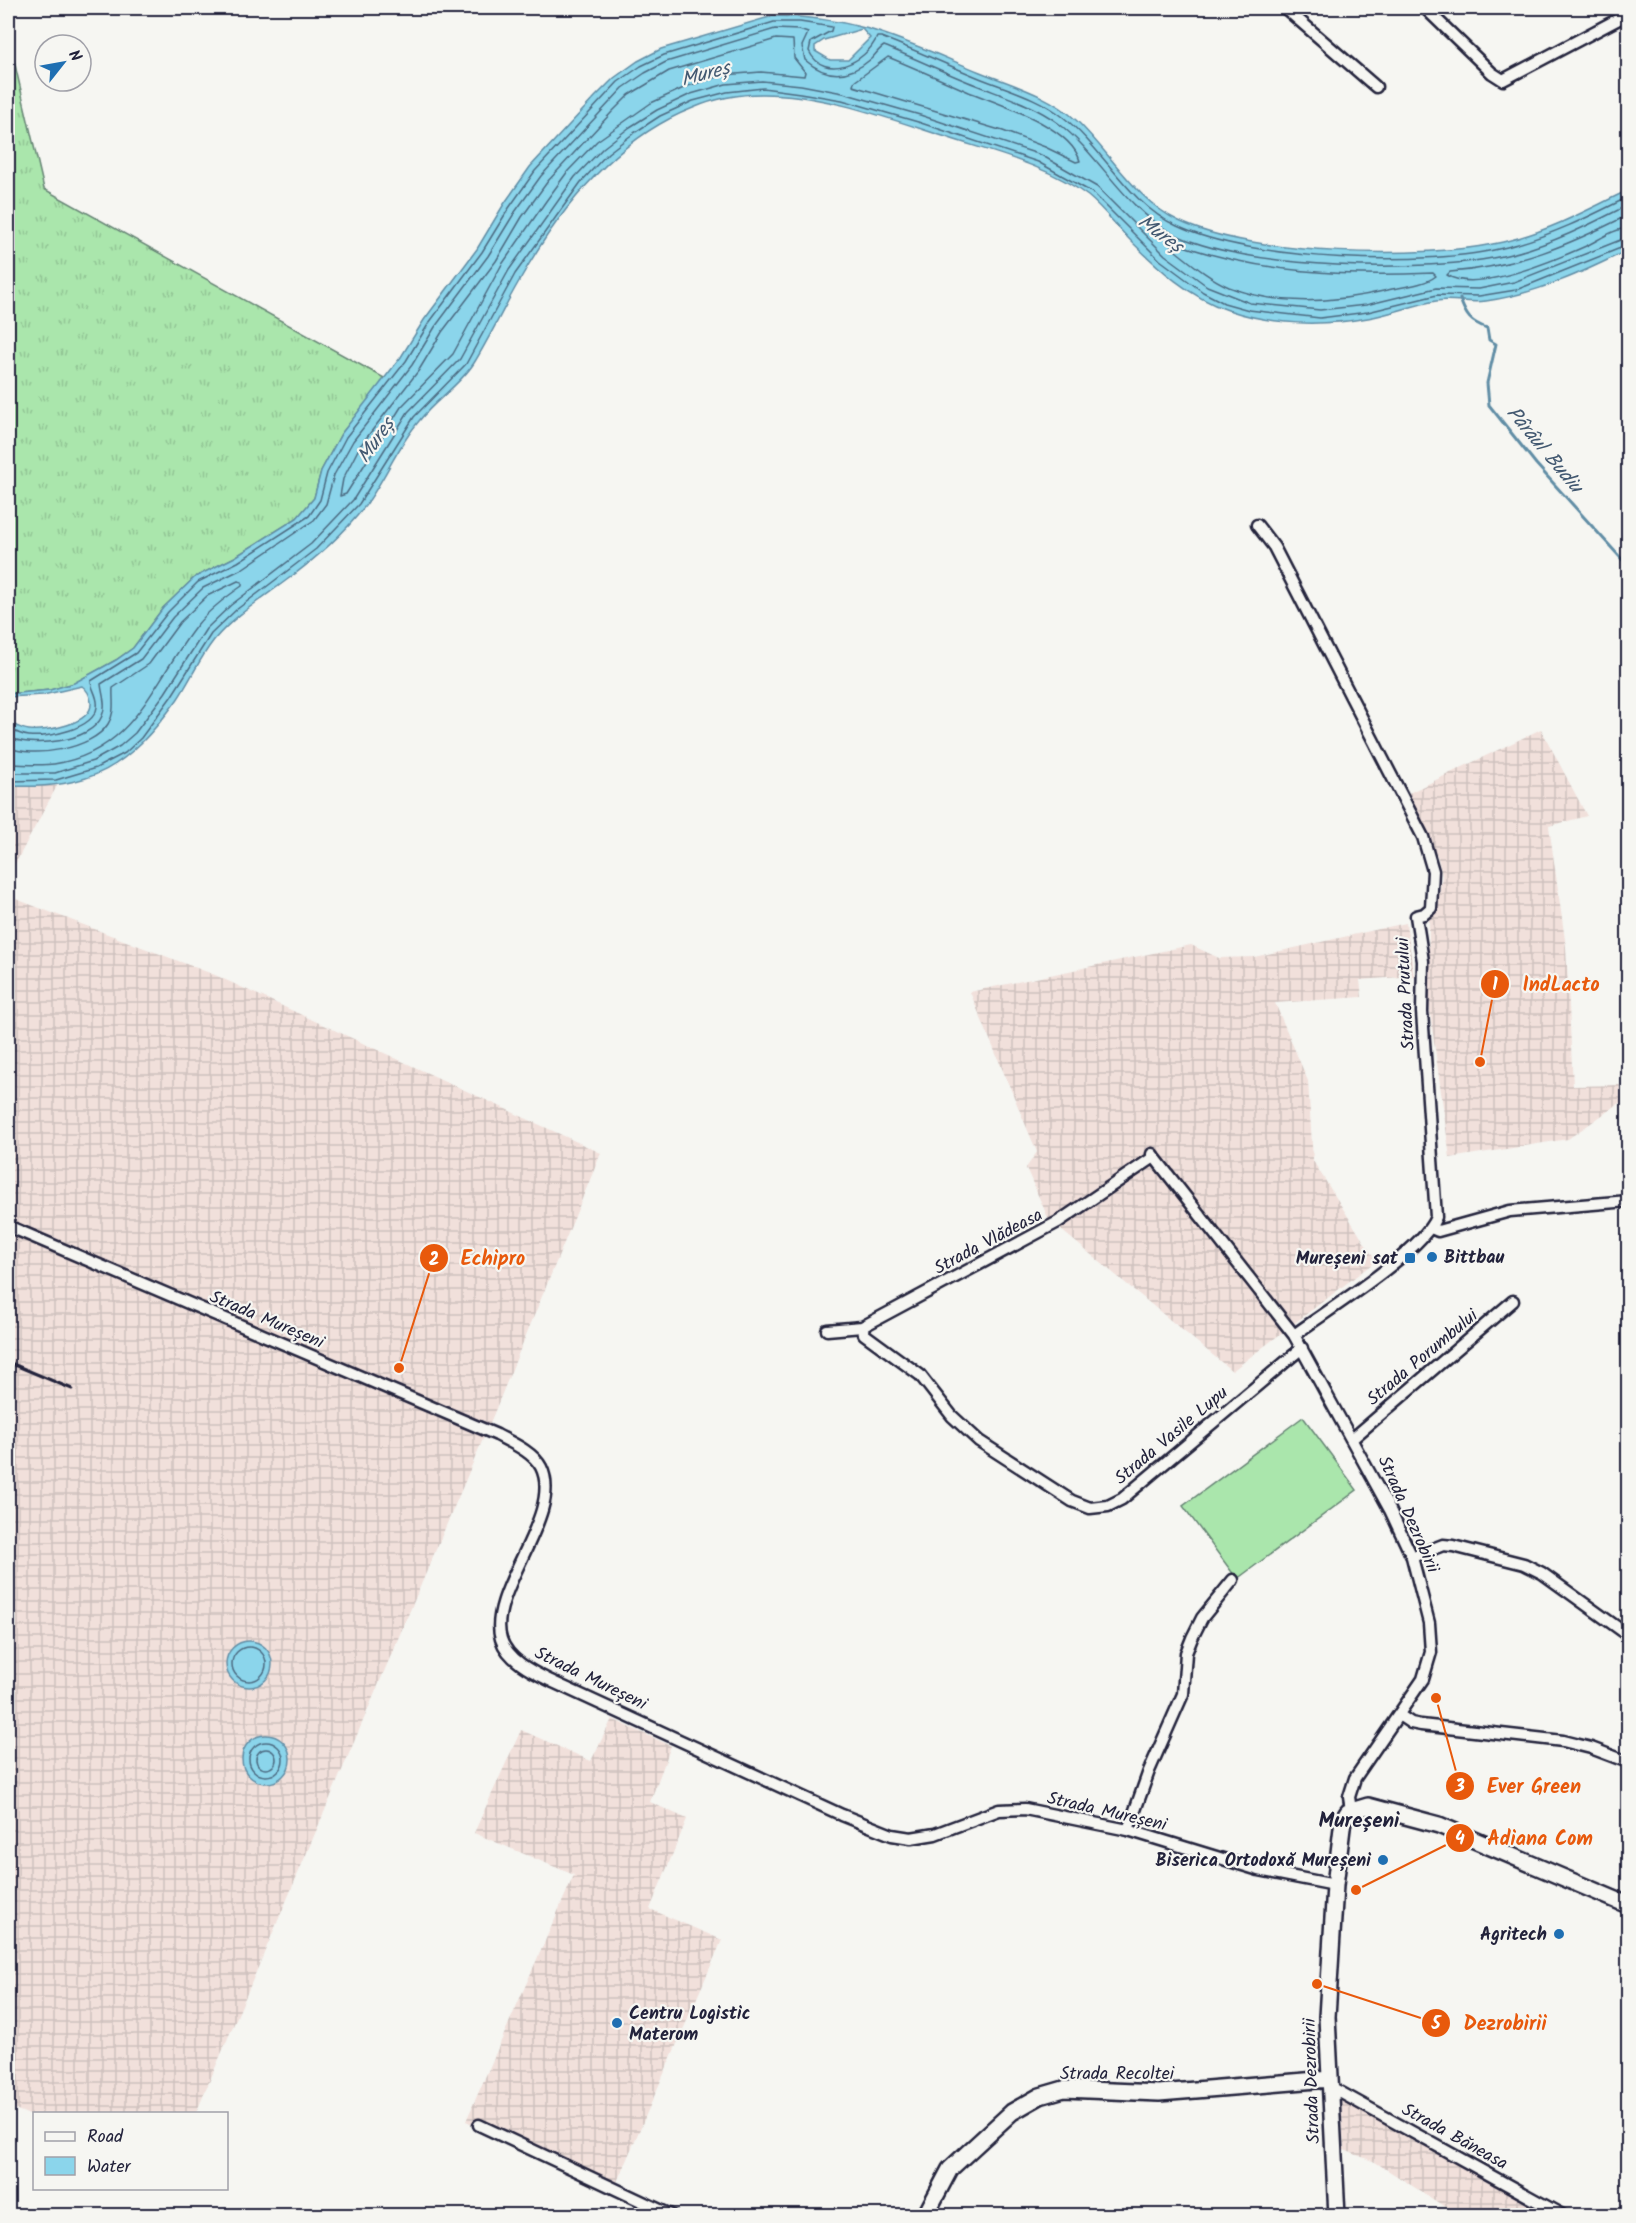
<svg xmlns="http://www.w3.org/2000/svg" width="1636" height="2223" font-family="Kalam,sans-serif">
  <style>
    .industrial { fill: url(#industrial-grid) }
    .grass { fill: url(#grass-tufts); stroke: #668474; stroke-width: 1.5 }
    .pitch { fill: #aae6ac; stroke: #668474; stroke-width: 1.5 }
    .water { fill: #8bd5eb; stroke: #618da5; stroke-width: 1.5; fill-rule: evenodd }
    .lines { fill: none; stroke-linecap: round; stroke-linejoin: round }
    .shore { stroke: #4c6a81; stroke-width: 1.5 }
    .stream { stroke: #618da5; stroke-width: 3 }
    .street-casing { stroke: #22223b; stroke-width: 15 }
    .secondary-casing { stroke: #22223b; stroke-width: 20 }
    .street { stroke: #f6f6f2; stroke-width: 10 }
    .secondary { stroke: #f6f6f2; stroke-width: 15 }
    .rail { stroke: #22223b; stroke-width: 3 }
    .poi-dot { fill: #1f6fb2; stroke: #f6f6f2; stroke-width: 2 }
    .labels { text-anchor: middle; stroke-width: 4.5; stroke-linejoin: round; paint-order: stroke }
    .street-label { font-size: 18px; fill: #22223b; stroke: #f6f6f2 }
    .poi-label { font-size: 18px; font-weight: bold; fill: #22223b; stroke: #f6f6f2; text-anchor: end }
    .water-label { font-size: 20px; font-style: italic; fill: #425870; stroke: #f6f6f2 }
    .quarter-label { font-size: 21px; font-weight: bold; fill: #22223b; stroke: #f6f6f2 }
    .leader { fill: none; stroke: #e8590c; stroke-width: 2 }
    .callout-dot { fill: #e8590c; stroke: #f6f6f2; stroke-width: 2 }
    .mark-label { font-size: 18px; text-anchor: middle; font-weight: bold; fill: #fff }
    .callout-label { font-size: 20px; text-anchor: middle; font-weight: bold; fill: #e8590c; stroke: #f6f6f2; stroke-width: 4.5; stroke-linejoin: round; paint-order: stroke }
  </style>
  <defs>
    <pattern id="industrial-grid" width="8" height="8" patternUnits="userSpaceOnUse" patternTransform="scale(1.5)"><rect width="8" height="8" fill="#f1e0db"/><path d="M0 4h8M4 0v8" fill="none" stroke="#cec0bd"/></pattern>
    <pattern id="grass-tufts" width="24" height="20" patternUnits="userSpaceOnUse" patternTransform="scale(1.5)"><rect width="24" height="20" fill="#aae6ac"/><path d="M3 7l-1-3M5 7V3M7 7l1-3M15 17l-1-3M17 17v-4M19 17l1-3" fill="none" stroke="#92c595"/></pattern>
  </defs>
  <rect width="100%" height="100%" fill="#f6f6f2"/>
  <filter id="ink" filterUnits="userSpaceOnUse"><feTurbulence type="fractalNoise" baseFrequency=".0167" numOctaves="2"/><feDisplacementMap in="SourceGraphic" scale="12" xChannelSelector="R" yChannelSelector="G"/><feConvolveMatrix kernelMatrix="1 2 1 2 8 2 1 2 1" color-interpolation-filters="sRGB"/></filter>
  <g filter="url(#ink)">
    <path class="industrial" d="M1541,729L1587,816L1549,826L1566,947L1573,1086L1620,1085L1621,1102L1568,1139L1450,1158L1428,997L1429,919L1437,910L1442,876L1438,858L1407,794Z
      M8,786H57L8,877Z
      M8,896L215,975L601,1153L492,1418L196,2113L34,2114V2117L8,2106Z
      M1406,923L1414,976L1360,980L1362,997L1275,1003L1308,1081L1313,1161L1376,1261L1232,1371L1049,1220L1026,1168L1037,1152L970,992L1191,945L1219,958L1254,957Z
      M612,1719L671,1746L650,1802L687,1819L650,1909L722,1940L613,2191L466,2121L574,1875L474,1833L521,1730L591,1761Z
      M1341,2097L1557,2215H1462L1442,2205L1375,2162L1344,2150Z"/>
    <path class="grass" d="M8,35L44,189L386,379L341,434L321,471L314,498L297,518L235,557L195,577L163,608L133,648L116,660L75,683L50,690L9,694Z"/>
    <path class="pitch" d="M1303,1417L1357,1490L1237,1579L1183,1506Z"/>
    <path class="water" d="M773,16C857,16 904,41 980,72C1012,85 1049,95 1076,120C1110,152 1135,200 1179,221C1252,256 1424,260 1503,242C1547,232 1588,210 1628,190V250C1584,272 1536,294 1486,301C1470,304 1453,298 1436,301C1413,305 1391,314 1368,318C1322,326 1272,325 1228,310C1190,298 1157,267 1130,240C1116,226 1104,209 1088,196C1049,166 995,153 949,138C890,119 825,94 762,94C739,94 714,99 693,108C614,139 558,211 518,283C503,309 490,337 474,363C460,385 435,400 419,421C397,447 385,479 365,506C343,535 313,561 284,582C260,600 233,617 214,640C199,659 190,681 177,700C127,768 94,789 8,786V722C15,725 21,729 29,730C46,732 93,724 91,702C90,695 88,690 82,686L43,695L8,697V694L50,690L74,683L116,660L133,648L163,608L195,577L235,557L297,518L314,498L321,471L341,434L401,357L424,320L477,249L504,204L530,167L595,97L614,78L638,61L661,49ZM862,29L870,38L848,60H830L815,51V46L824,40Z
      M226 1664a23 23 0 1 1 46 0a23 23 0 1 1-46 0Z
      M242 1759a24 24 0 1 1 48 0a24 24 0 1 1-48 0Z"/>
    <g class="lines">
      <path class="shore" d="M776,39L793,40L794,58L805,72L804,76L761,72L724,75L688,86L651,103L597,141L568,171L546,201L501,266L453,354L401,407L346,494L340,496L343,479L360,446L419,370L442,332L496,261L522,217L548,181L612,112L629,95L669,71Z
        M888,57C915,68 942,80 969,92C999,104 1070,126 1080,161L1076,162L1045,147L1003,131L853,86L854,82Z
        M1628,215C1569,245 1517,267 1450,272L1447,275C1476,294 1557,259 1586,246C1599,240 1613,229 1628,228
        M1175,243C1257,273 1346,277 1433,273L1436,276C1425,285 1402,287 1388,290C1338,302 1279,307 1229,287C1208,278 1190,262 1172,248L1171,245Z
        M8,728C15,732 21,735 29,736C48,738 94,729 97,707C99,697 91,689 91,681L136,653L168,612L198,582L238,562L309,516L320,500L327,473L346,437L406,361L429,323L482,252L509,208L535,171L618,82L641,66L664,55L774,22H800L832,27L831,31L811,42L809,51C824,82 866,63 877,37H881C913,49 945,64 977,77C1006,89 1038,97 1063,117C1104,149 1128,204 1177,226C1250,261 1429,268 1507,247C1550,236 1589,217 1628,197
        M8,737C30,748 91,743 102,716C107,705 102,695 101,684L141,659L173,617L203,588L242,569L314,520L326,504L334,475L353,441L412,365L435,327L488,256L515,212L541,176L623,88L645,73L666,62L775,29L799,30L808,33L802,46L805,60C827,79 849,78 871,59C875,55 879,49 884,46C915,58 945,73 976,85C1004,96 1034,105 1058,123C1100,155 1124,208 1172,233C1244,270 1428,274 1507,255C1550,245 1589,225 1628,205
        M8,747C32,759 93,749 108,724C116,712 112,700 113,688L149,664L180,622L207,596L238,581L242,582V586C226,597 209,610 197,625C153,681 135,752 54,764C39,766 22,764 8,764
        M8,773H55L93,761L120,746L135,733L165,693L206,629L231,605L311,544L353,500L408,412L460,359L509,270L575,177L603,148L630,127L657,110L691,94L726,84L762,81L801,85L843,93L920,115L1041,155L1097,187L1165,255L1207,286L1250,303L1320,310L1366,305L1436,288L1479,289L1514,282L1628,237
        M8,781L56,780L96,768L125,753L141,738L171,697L211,634L236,610L316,549L359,504L414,417L466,364L515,274L581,182L608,153L634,133L660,116L693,101L727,92L763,88L800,93L842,100L918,122L1038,162L1093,193L1160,260L1203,292L1224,303L1249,310L1320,318L1368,312L1437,295L1479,296L1516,290L1628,245
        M232 1664a17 17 0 1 1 34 0a17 17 0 1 1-34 0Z
        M249 1759a17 17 0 1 1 34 0a17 17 0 1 1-34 0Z
        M256 1759a10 10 0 1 1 20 0a10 10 0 1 1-20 0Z"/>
      <path class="stream" d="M1460,299C1466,316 1470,322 1487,328L1489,340L1496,344L1487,383L1489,405L1536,464L1628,566"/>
      <g class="street-casing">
        <path id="street" d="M1285,8L1376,87
          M1425,8L1492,73L1503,80L1628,14
          M1257,525L1274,547L1423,837L1433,871L1431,908L1424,914L1416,916L1423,961L1422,1012L1436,1217C1422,1252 1328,1310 1294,1335
          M1152,1154L1294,1335L1390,1510L1412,1557L1429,1623L1431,1652L1423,1679L1355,1778L1349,1797L1351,1810
          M8,1226L497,1435C512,1443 533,1452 541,1467C565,1514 486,1592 501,1639C508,1661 535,1673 553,1682L842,1815L892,1835L911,1838L935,1834L999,1810L1025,1809L1128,1830L1259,1870L1335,1885
          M1431,1228L1438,1231L1510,1211L1628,1201
          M862,1327L864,1334L920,1375L952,1416L979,1441L1072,1501L1090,1508L1108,1506L1122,1499L1302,1348
          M827,1330L862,1327L1058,1222L1154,1157
          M1352,1439L1513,1301
          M1412,1557L1443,1545L1453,1546L1524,1564L1542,1573L1628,1635
          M1399,1715L1411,1723L1421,1725L1563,1741L1591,1748L1628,1762
          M1128,1830L1149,1771L1183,1694L1186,1653L1192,1638L1202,1618L1233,1580
          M1329,2086L1564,2216
          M479,2125L673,2216"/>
      </g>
      <g class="secondary-casing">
        <path id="secondary" d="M925,2216L950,2169L1012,2112L1040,2096L1064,2089L1159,2093L1329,2079
          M1337,2216L1327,2017L1335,1885L1343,1820L1348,1812L1368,1806L1439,1825L1628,1905"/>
      </g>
      <use href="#street" class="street"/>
      <use href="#secondary" class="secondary"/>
      <path class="rail" d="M8,1362L72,1389"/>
    </g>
  </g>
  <g class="poi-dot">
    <circle cx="1432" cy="1257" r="6"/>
    <rect x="1404" y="1252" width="12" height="12" rx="3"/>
    <circle cx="1383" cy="1860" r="6"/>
    <circle cx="1559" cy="1934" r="6"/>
    <circle cx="617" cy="2023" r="6"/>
  </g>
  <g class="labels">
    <g class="street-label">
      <text transform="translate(1405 994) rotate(-93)" y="6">Strada Prutului</text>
      <text transform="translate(988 1241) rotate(-28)" y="6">Strada Vlădeasa</text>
      <text transform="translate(267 1319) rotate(23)" y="6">Strada Mureșeni</text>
      <text transform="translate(1422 1357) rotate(-40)" y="6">Strada Porumbului</text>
      <text transform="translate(1171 1435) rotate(-40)" y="6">Strada Vasile Lupu</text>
      <text transform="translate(1409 1514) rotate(66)" y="6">Strada Dezrobirii</text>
      <text transform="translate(591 1678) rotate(26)" y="6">Strada Mureșeni</text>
      <text transform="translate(1107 1811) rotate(13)" y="6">Strada Mureșeni</text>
      <text x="1117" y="2079">Strada Recoltei</text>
      <text transform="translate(1311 2081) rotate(-92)" y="6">Strada Dezrobirii</text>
      <text transform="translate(1455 2136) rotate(29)" y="6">Strada Băneasa</text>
    </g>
    <g class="poi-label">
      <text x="1444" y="1263" text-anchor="start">Bittbau</text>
      <text x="1398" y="1264">Mureșeni sat</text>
      <text x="1371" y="1866">Biserica Ortodoxă Mureșeni</text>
      <text x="1547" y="1940">Agritech</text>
      <text x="629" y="2019" text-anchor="start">Centru Logistic<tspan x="629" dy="21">Materom</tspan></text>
    </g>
    <g class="water-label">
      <text transform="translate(705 73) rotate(-15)" y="7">Mureș</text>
      <text transform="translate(1161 233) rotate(36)" y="7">Mureș</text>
      <text transform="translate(375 440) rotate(-55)" y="7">Mureș</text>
      <text transform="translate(1545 449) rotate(50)" y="7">Pârâul Budiu</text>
    </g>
    <g class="quarter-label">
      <text x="1359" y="1827">Mureșeni</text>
    </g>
  </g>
  <path class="leader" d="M1480 1062L1495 984M399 1368L434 1258M1436 1698L1460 1786M1356 1890L1460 1838M1317 1984L1436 2023"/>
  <g class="callout-dot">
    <circle cx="1480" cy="1062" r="6"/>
    <circle cx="399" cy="1368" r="6"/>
    <circle cx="1436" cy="1698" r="6"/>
    <circle cx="1356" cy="1890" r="6"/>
    <circle cx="1317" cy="1984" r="6"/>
    <circle cx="1495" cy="984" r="15"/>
    <circle cx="434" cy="1258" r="15"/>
    <circle cx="1460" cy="1786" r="15"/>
    <circle cx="1460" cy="1838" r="15"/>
    <circle cx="1436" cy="2023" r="15"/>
  </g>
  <g class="mark-label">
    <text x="1495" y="990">1</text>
    <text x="434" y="1265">2</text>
    <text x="1460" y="1792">3</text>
    <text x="1460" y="1844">4</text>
    <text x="1436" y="2029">5</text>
  </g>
  <g class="callout-label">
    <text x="1561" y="991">IndLacto</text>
    <text x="493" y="1265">Echipro</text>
    <text x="1534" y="1793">Ever Green</text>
    <text x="1540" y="1845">Adiana Com</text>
    <text x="1505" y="2030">Dezrobirii</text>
  </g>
  <rect width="1636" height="2223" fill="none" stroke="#f6f6f2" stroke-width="30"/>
  <rect x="15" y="15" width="1606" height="2193" fill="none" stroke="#22223b" stroke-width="2" filter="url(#ink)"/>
  <rect x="33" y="2112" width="195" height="78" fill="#f6f6f2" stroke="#a1a1a9" stroke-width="1.5"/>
  <rect x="45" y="2132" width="30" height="9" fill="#f6f6f2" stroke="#a1a1a9" stroke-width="1.5"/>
  <text x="87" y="2142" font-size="18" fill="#22223b">Road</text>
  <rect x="45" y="2157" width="30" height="18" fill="#8bd5eb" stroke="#a1a1a9" stroke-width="1.5"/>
  <text x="87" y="2172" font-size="18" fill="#22223b">Water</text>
  <g transform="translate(63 63) rotate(59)"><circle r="28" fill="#f6f6f2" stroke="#a1a1a9" stroke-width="1.5"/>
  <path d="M0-4.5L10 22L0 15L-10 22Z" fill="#1f6fb2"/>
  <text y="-9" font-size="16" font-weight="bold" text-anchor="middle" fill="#22223b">N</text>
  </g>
</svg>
